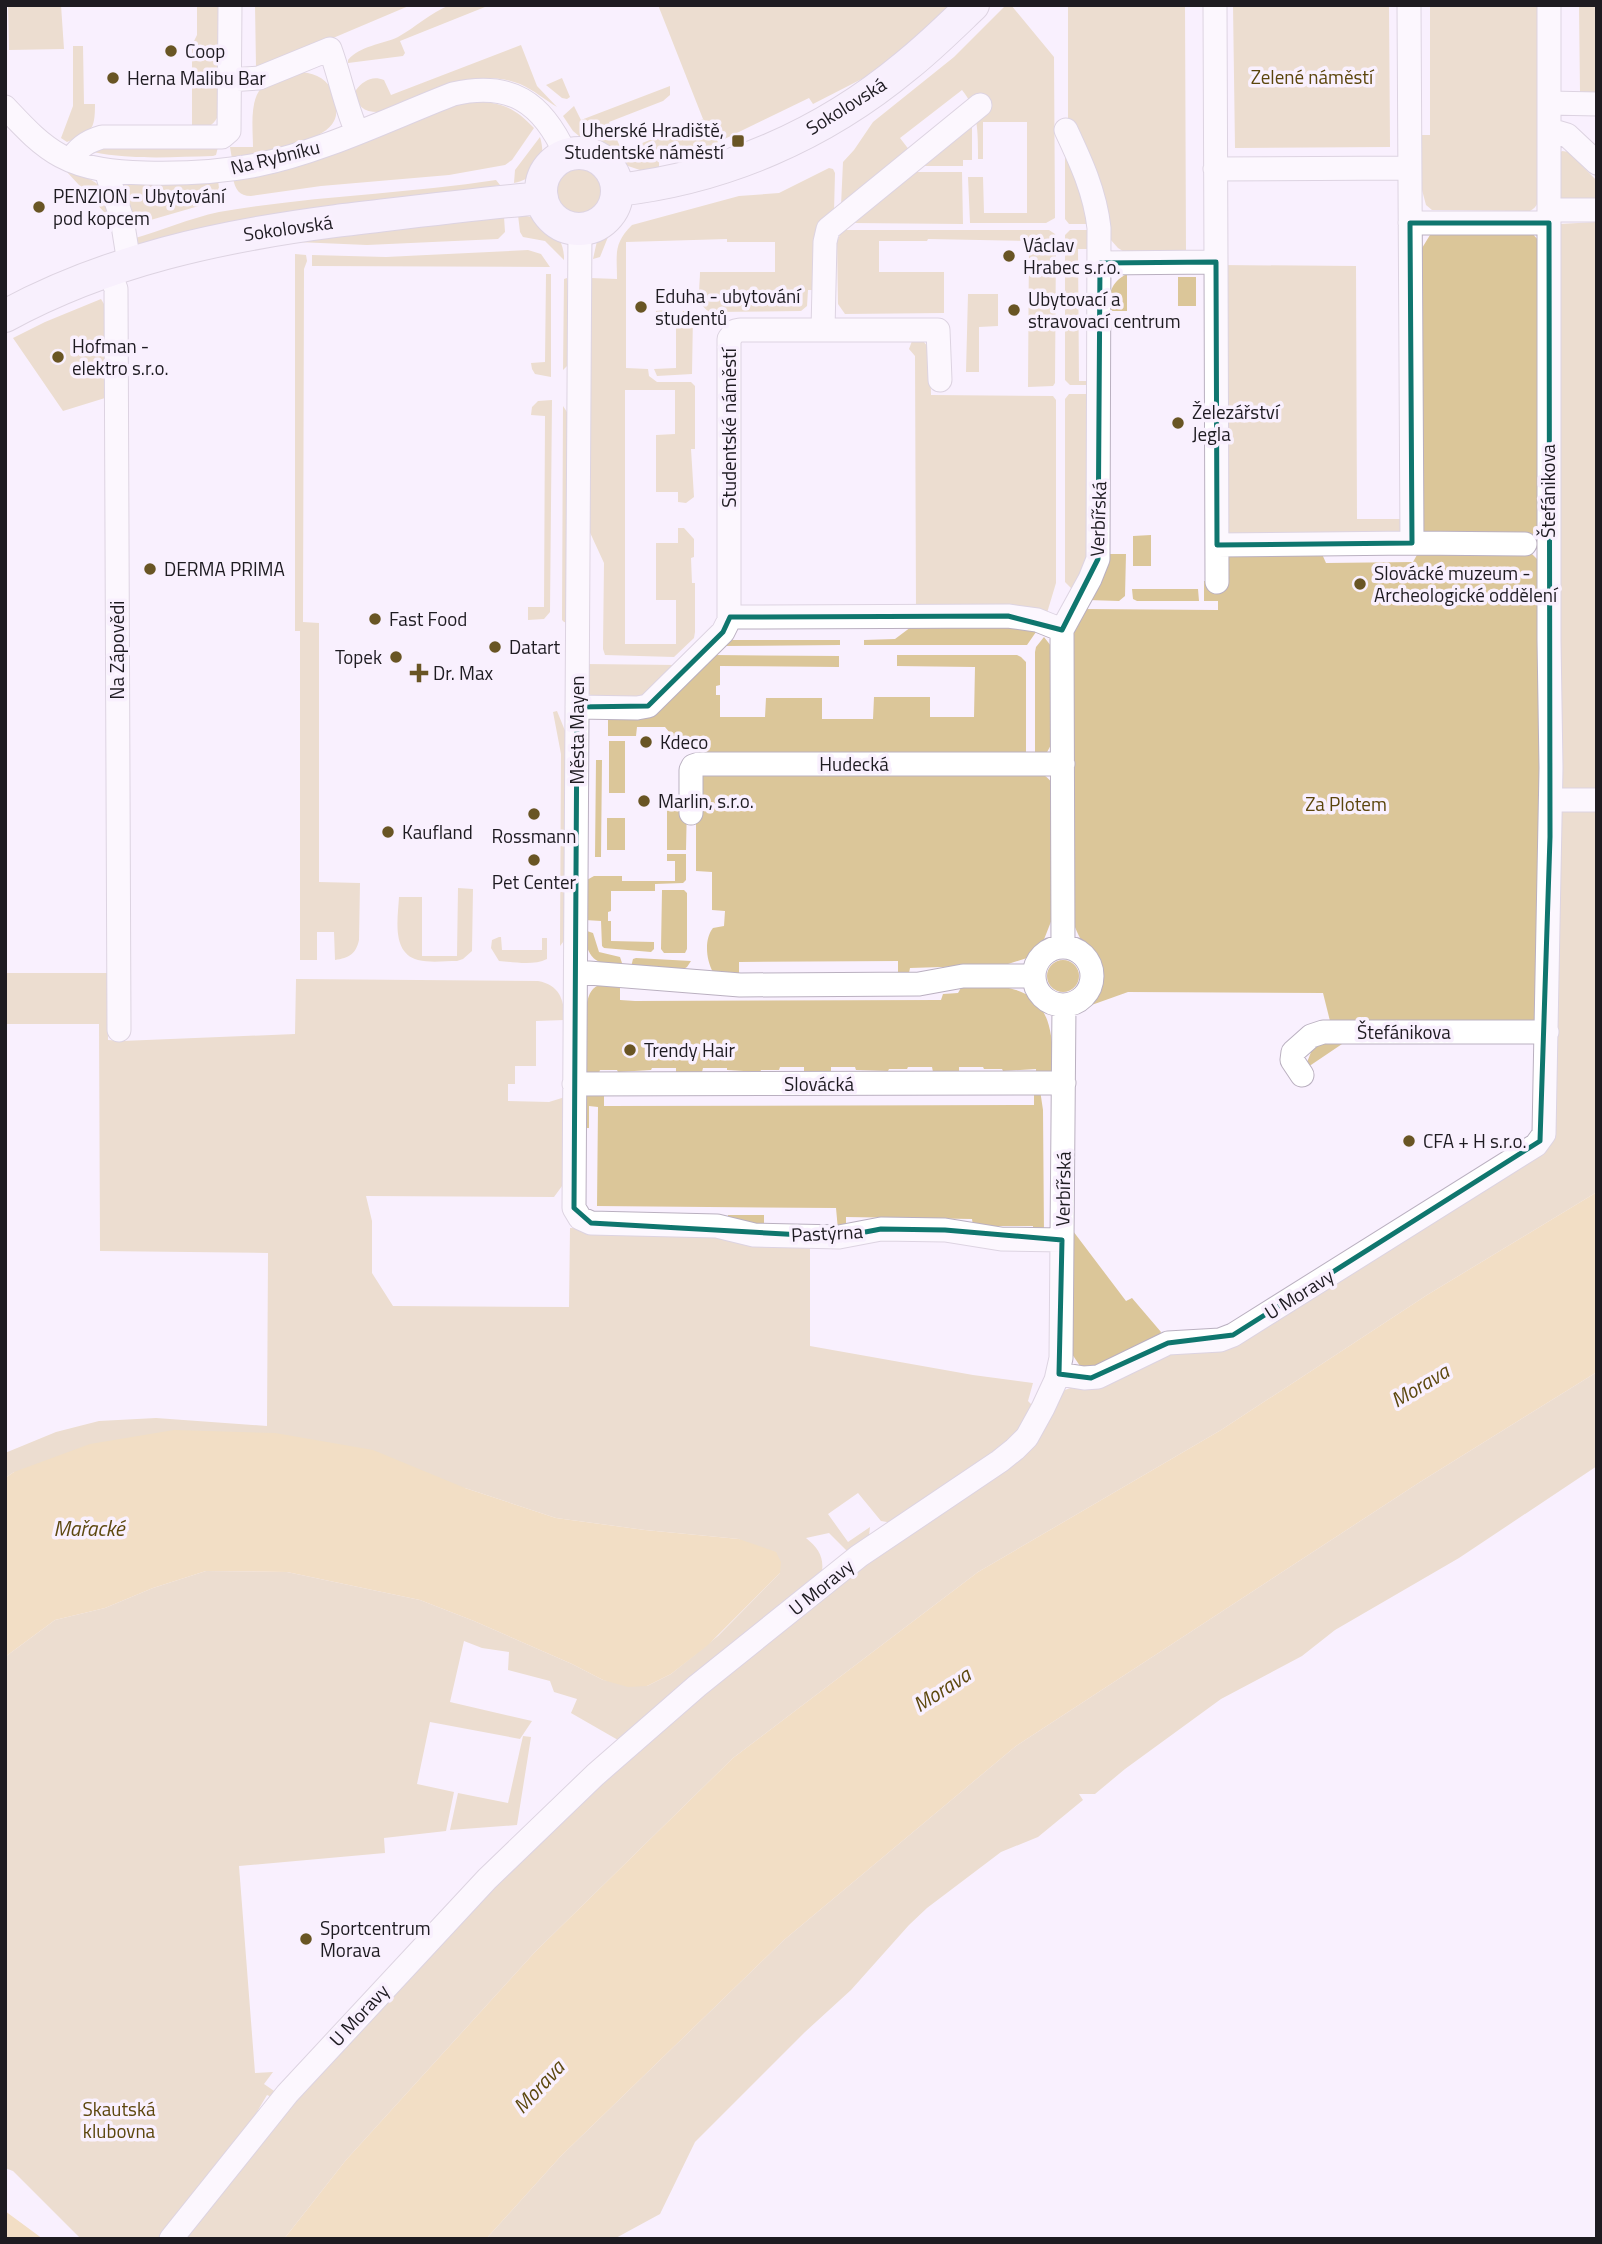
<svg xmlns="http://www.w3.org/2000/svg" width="1602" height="2244" font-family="'Titillium Web',sans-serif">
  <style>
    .green { fill: #dbc699 }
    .water { fill: #e8c880 }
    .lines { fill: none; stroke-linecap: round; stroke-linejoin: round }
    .street-casing { stroke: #bab0c0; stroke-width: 25 }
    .secondary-casing { stroke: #bab0c0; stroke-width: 34 }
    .street { stroke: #fff; stroke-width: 23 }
    .secondary { stroke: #f7effc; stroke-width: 32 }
    .marked { fill: none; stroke: #0f766e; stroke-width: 5; stroke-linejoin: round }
    .poi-dot { fill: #695524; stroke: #f9f0fe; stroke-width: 2.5 }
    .labels { text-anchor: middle; stroke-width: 7; stroke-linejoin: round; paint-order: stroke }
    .poi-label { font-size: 19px; fill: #1e1b21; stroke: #f9f0fe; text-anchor: start }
    .park-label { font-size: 19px; fill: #5b450c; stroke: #f9f0fe }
    .street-label { font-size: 19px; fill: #1e1b21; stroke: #f9f0fe }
    .water-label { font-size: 21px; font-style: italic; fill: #5d480f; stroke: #f9f0fe }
  </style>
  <rect width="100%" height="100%" fill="#f9f0fe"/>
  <path class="green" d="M8,5H61L64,49L9,50Z
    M197,5H218L217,118C211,128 203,130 192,128V45L197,35Z
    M255,5H411L300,52L256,67Z
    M450,5H490L400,41L405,53L403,56L348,63V60C361,45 381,45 398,37C416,27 430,13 450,5Z
    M658,5H956L891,64L813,104L809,98L702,150L672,159L659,160V170L643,171L628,166L579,136L573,131L563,116L574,106L581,120L670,86V95L663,101L609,122L622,151L703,119Z
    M1006,5H1011L1054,57L1055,218L1046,223H970L968,177H983L984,213H1027V122H983V159H978C978,133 979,111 962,90L900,138L910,151L841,206L843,162L854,150L873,122L954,57Z
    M1068,5H1185L1186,253H1126L1118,248L1110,239L1068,119Z
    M1233,5H1389L1390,147L1235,148Z
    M1430,5H1538L1540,192C1539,200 1538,207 1530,211L1432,210L1426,205L1422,190H1417V135H1430Z
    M1579,5H1597V93L1580,92Z
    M521,45L537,86L557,107C545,100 534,90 520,84C472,65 422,95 378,112C363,112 355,105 356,90C363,81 372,75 384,80L391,95Z
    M73,46H83L84,104H95C95,132 91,132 67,142L61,138L73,106Z
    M298,72C311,72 325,77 331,89C335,99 339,112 334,121C323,144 255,154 232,159L230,147H253C253,129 249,101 262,87Z
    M562,78L570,97L567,99L562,98L546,85Z
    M469,101C500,102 513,106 534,128L512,160L505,165L449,175L321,186L251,196C239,196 235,189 233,178L450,105Z
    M965,126H972V160H963V166H916Z
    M540,137C547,160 538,178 514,183L515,170Z
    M99,147H218L216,155L213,156C173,157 132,160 93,152Z
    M1065,147L1067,148L1089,224H1069L1065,219Z
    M1562,151L1569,152L1597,181V201L1560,200V153Z
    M555 191a24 24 0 1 1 48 0a24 24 0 1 1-48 0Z
    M829,168L833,169L835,173L834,212L818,290H808L807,306L801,311L710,312C695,305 700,287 700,272H775V242H727V239L626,242V368L648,369L649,376L657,382H691L695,386V449H691L694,497L686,503L678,502V492H656V435L675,434V390H625V644H676V600H656V543H678V528H684L694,539V557L691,558L692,583H695V632L694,638L674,657L605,655L603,649L604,563L587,526L590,278L617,279C617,254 613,244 632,225L739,196L779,193Z
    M66,171C108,183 103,188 117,226Z
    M916,172H962L963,224L853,223Z
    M218,180L220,196L216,201L130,226L121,182Z
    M496,180L500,185L135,248L132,239C161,231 190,218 219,212C311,196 404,194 496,180Z
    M518,215C543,216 565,234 564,260L545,241L523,237L520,232Z
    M504,217L505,232L498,239L367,245L297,242L298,240Z
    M616,221L618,223L610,232L600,257L593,259L597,241Z
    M1597,222V1192L1427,1295L1221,1430L978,1572L733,1758L535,1952L346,2160L284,2239H177L286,2102L595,1784L834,1583L1022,1452L1065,1390L1162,1353L1221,1345L1551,1140L1559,224Z
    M844,230H1049L1055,234L1056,238L1055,383L1053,386L1028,387L1029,241L928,239L927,241H879V272H944V313L845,314L838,304L837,242L841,232Z
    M1070,230H1090V244L1087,249H1078L1079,381H1088L1090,385H1070L1065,380V235Z
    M1437,231L1531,232L1539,241L1541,529L1534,536L1427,537L1421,530L1419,253L1430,235Z
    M528,250L541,254L550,267L312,266V255L386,257Z
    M295,254L306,255L307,261L304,269L303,622L319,623V882L360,883L359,940C356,954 349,958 335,960L334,932H317V960H300V631H295Z
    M1220,265L1356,266L1357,519H1404V532L1232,534L1225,530Z
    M546,274H551V377L535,374L532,369L531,363L545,362Z
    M1127,274V311H1108C1109,295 1110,282 1127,274Z
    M1178,277H1196V306H1178Z
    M567,278L570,363L563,370L564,279Z
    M968,294H998V326L979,327V372H966Z
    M101,299L104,304L105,398L63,411L13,338L45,322Z
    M666,310L667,313H682L683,311H690L693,314L692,374L657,376L654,369L676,368V327H656V311Z
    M912,341H923L930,349L931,395L1053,396L1056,400V583L1047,613L916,609L915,356L909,349Z
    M1069,394H1089V552L1074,591L1065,582V399Z
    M552,400L550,612L544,619L528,620V607H544L545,416L531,415L532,407L538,401Z
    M563,406L569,415L568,623L564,622L562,620Z
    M1151,535V566H1133V536Z
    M1530,552L1538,560L1541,613L1539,1022L1330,1021L1323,993L1128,992L1086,1007C1116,962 1081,957 1072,917V639L1076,622L1083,609L1218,610V601H1204V581L1222,582L1227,555L1322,554L1326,563L1413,562L1418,553Z
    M1106,554H1126L1125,596L1119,601L1088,600Z
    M1132,589H1198L1199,601H1137L1133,599Z
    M1016,626L1036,632L1027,645H864V640L895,639L911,627Z
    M1044,637L1051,646L1052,743L1046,754L1035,756V652L1036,647Z
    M727,640H840V645L722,646Z
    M713,655L839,656V667L720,666V685L716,686V695H720V717H765L766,698H822V719H873L874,697H930V717H974L975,667L897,666V655H1017L1021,657L1026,662V772C1037,773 1047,773 1052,784V919L1043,942L1027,958L1005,965L910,968L909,973L898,976V961L739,962V977L713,972C706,960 704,939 713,928L724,926L725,911L712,910V872L696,871V750H684L665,727H637L636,736H608V716Z
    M586,664L678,665L646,698L593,697L588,693Z
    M557,711L568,738L567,937L560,946L561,754L553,712Z
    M609,741H625V793H609Z
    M596,760H602L601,857H595Z
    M675,802H687L686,850H667V809H675Z
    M607,818H625V850H607Z
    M667,854H686V880L683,883L655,884V891H611V911L608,912V921H611V941L654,942V949L651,952L604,948L602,946L601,921L585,920V881L594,876H622V881H675V861H667Z
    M458,888L473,889L472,951L463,959L457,961C445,961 430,963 418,960C391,953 398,918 399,897H422V956H457Z
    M662,890H684L687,893V949L685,953H664L661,949Z
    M584,930L593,933L599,952L620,957L623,966C594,964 587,959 584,930Z
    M499,937H501L502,950H542V938H547V959C533,966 514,962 499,961L491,948L492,940Z
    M636,958L691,961L687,967L682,970L631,967L633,959Z
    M1047 976a16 16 0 1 1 32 0a16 16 0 1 1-32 0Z
    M5,973H107L108,1040L122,1041L295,1034L296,979L538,981C560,985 564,1000 565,1020L536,1021V1066H515V1084H508V1101L549,1102L565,1097V1182L554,1197L366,1196L372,1221V1273L393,1306L569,1307L570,1228L716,1231L810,1241V1346L973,1375L1033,1383L1028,1401L1034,1407L1009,1447L893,1523L881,1521L858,1493L828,1514L848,1542L870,1527L869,1536L847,1551L829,1533L806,1538C818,1548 824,1556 822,1572L677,1689L618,1740L571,1713L577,1699L554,1692L550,1681L508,1670L509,1652L482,1648L464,1641L450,1702L532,1721L520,1739L430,1722L417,1784L454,1792L446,1831L384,1838L385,1853L239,1866L255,2073L273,2072L264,2084L280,2095L276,2099L267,2095L248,2127L165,2239H81L13,2171L5,2168V1657L55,1620L105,1608L153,1588L206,1571L287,1572L420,1600L474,1621L572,1664L603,1680L647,1686L671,1674L718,1636L780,1573L739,1539L645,1530L556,1518L465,1488L14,1472L5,1478V1453L56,1432L99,1421L156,1418L267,1426L268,1253L100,1251L99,1024H5Z
    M620,982V1000L635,1001L941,1000L943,994L958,993L962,986C1030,982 1054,998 1053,1068L1051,1072L1036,1074V1069L1003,1071L1002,1069H984L983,1067H959V1072H933L932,1067H908L907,1069H889L888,1071L856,1070L855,1067H831V1072H804V1067H780L779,1070H761L760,1072L727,1070V1068H703L702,1072H676V1068H652L651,1070L618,1072L617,1070H600L599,1073L587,1074L584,1068C585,1051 581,1001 593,989C600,982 610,983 620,982Z
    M1321,1041L1345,1042L1308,1067L1306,1065L1313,1047Z
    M1040,1090L1043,1110L1044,1235H1033V1226H973L972,1219L846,1217V1230H838L836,1208L597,1206L598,1107L589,1106V1128H585V1099L587,1094L604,1092V1106L1034,1105V1092Z
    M728,1215H764V1227L750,1226L749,1222L728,1221Z
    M1073,1231L1126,1301L1132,1298L1161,1332L1158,1338L1095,1369L1080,1366L1072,1354Z
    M1597,1372V1466L1459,1558L1335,1630L1302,1656L1221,1699L1125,1769L1095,1794H1079L1083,1800L1038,1837L1001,1852L927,1908L909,1925L851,1990L805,2032L695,2142L660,2214L614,2239H486L561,2156L784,1940L1016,1746L1420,1482Z
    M523,1736L531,1737L517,1825L450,1830L458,1793L508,1803Z"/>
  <path class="water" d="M1597,1192V1372L1420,1482L1016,1746L784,1940L561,2156L486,2239H284L346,2160L535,1952L733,1758L978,1572L1221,1430L1427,1295Z
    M174,1430L275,1433L373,1450L465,1488L556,1518L645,1530L739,1539L776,1552L781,1562L780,1573L708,1645L671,1674L647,1686L628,1687L603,1680L572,1664L474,1621L420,1600L287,1572L206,1571L153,1588L105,1608L55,1620L5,1657V1478L14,1472L90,1444Z
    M5,2211L43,2239H5Z"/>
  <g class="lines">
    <g class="street-casing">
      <path id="street" d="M1215,5L1216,262
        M1409,5L1412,543L1525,544
        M229,80L259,78L330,49C340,76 345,105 357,132
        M1550,103L1597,104
        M5,107C23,126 39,144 61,156C87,170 116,172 145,173C182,174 220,172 257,165C322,152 391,118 453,94C511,81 542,102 566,155
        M1550,130L1567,135L1597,163
        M71,160C78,147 88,141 102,137H222L229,131L230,5
        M1215,169L1409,168
        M106,171L122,219L129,263
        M1549,210H1597
        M1410,223H1549
        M580,228L574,1208L580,1218L591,1223L717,1226L754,1235L839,1237L881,1229L945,1230L1001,1239L1062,1240
        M1100,263L1216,262L1217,582
        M109,270L116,289L119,1030
        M823,330L825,242L828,229L980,105
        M1217,545L1412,543
        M730,617L1008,616L1037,620L1062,630
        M577,707L637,708L648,706L723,632L729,620V339L735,331L740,330H938L940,380
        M1551,800H1597
        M691,813V770L693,766L699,764H1063
        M1063,947L1062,630L1090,579L1098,559L1099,228C1095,192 1081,162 1066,130
        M1034 976a29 29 0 1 1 58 0a29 29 0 1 1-58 0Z
        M576,972L740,985L919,984L963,976H1034
        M1302,1075L1292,1060L1293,1052L1311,1036L1323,1032H1547
        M574,1084L1064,1083
        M1059,1374L1084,1378L1098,1377L1168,1343L1220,1340L1233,1335L1536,1145L1544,1134L1551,768L1549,640V5
        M171,2239L287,2094L487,1879L595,1775L697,1686L859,1556L1000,1461L1015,1449L1027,1437L1043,1408L1056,1380L1061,1358L1064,1005"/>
    </g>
    <g class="secondary-casing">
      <path id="secondary" d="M541 191a38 38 0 1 1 76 0a38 38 0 1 1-76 0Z
        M617,190C724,178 823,135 906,66C930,47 951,26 973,5
        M5,316C108,260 220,236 336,221C404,213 473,204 542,198"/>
    </g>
    <use href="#street" class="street"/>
    <use href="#secondary" class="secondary"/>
  </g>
  <path d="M0 0H1602V2244H0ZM1410,223H1549L1550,837L1540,1141L1233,1335L1168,1343L1091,1378L1059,1374L1062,1240L945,1230L881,1229L839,1237L591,1223L574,1208L577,707L648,706L723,632L730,617L1008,616L1062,630L1098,559L1100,263L1216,262L1217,545L1412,543Z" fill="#f9f0fe" fill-opacity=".55" fill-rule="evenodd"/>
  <path class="marked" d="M1410,223H1549L1550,837L1540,1141L1233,1335L1168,1343L1091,1378L1059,1374L1062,1240L945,1230L881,1229L839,1237L591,1223L574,1208L577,707L648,706L723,632L730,617L1008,616L1062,630L1098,559L1100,263L1216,262L1217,545L1412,543Z"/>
  <g class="poi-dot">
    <circle cx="171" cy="51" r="7"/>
    <circle cx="113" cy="78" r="7"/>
    <rect x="731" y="134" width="14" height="14" rx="3.5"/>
    <circle cx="39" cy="207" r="7"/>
    <circle cx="1009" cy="256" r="7"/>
    <circle cx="641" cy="307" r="7"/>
    <circle cx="1014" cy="310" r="7"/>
    <circle cx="58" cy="357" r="7"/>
    <circle cx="1178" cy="423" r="7"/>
    <circle cx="150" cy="569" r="7"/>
    <circle cx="1360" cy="584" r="7"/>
    <circle cx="375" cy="619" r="7"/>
    <circle cx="495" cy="647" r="7"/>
    <circle cx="396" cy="657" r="7"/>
    <path d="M415.5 662.5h7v7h7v7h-7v7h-7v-7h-7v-7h7z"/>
    <circle cx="646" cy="742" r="7"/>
    <circle cx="644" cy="801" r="7"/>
    <circle cx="534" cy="814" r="7"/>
    <circle cx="388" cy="832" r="7"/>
    <circle cx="534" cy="860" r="7"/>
    <circle cx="630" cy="1050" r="7"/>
    <circle cx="1409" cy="1141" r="7"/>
    <circle cx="306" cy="1939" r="7"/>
  </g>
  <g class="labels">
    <g class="poi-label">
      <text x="185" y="58">Coop</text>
      <text x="127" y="85">Herna Malibu Bar</text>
      <text x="724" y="137" text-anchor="end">Uherské Hradiště,<tspan x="724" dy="22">Studentské náměstí</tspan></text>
      <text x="53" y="203">PENZION - Ubytování<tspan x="53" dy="22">pod kopcem</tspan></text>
      <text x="1023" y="252">Václav<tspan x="1023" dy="22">Hrabec s.r.o.</tspan></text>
      <text x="655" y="303">Eduha - ubytování<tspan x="655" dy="22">studentů</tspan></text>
      <text x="1028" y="306">Ubytovací a<tspan x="1028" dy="22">stravovací centrum</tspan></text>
      <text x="72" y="353">Hofman -<tspan x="72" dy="22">elektro s.r.o.</tspan></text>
      <text x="1192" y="419">Železářství<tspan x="1192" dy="22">Jegla</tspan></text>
      <text x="164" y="576">DERMA PRIMA</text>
      <text x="1374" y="580">Slovácké muzeum -<tspan x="1374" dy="22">Archeologické oddělení</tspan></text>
      <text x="389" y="626">Fast Food</text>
      <text x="509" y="654">Datart</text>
      <text x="382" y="664" text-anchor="end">Topek</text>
      <text x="433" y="680">Dr. Max</text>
      <text x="660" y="749">Kdeco</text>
      <text x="658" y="808">Marlin, s.r.o.</text>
      <text x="402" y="839">Kaufland</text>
      <text x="534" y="843" text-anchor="middle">Rossmann</text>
      <text x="534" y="889" text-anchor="middle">Pet Center</text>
      <text x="644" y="1057">Trendy Hair</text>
      <text x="1423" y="1148">CFA + H s.r.o.</text>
      <text x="320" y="1935">Sportcentrum<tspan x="320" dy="22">Morava</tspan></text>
    </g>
    <g class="park-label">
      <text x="1312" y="84">Zelené náměstí</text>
      <text x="1346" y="811">Za Plotem</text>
      <text x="119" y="2116">Skautská<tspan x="119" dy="22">klubovna</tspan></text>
    </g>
    <g class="street-label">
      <text transform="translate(846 106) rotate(-32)" y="7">Sokolovská</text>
      <text transform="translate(275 157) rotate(-14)" y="7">Na Rybníku</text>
      <text transform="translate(288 228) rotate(-8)" y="7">Sokolovská</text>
      <text transform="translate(729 428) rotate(-90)" y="7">Studentské náměstí</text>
      <text transform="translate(1548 491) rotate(-90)" y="7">Štefánikova</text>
      <text transform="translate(1098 519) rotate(-88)" y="7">Verbířská</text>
      <text transform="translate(117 650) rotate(-90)" y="7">Na Zápovědi</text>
      <text transform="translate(577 730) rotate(-90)" y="7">Města Mayen</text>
      <text x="854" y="771">Hudecká</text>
      <text x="1404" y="1039">Štefánikova</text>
      <text x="819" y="1091">Slovácká</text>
      <text transform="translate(1063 1189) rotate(-89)" y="7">Verbířská</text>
      <text transform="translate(827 1233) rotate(-3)" y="7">Pastýrna</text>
      <text transform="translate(1299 1294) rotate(-32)" y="7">U Moravy</text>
      <text transform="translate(821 1587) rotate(-39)" y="7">U Moravy</text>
      <text transform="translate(359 2015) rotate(-47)" y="7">U Moravy</text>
    </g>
    <g class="water-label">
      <text transform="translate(1420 1386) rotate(-31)" y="7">Morava</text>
      <text x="89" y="1536">Mařacké</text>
      <text transform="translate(942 1690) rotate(-33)" y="7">Morava</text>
      <text transform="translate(539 2087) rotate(-47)" y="7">Morava</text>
    </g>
  </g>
  <rect width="1602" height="2244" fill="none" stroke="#1e1b21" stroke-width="14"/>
</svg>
